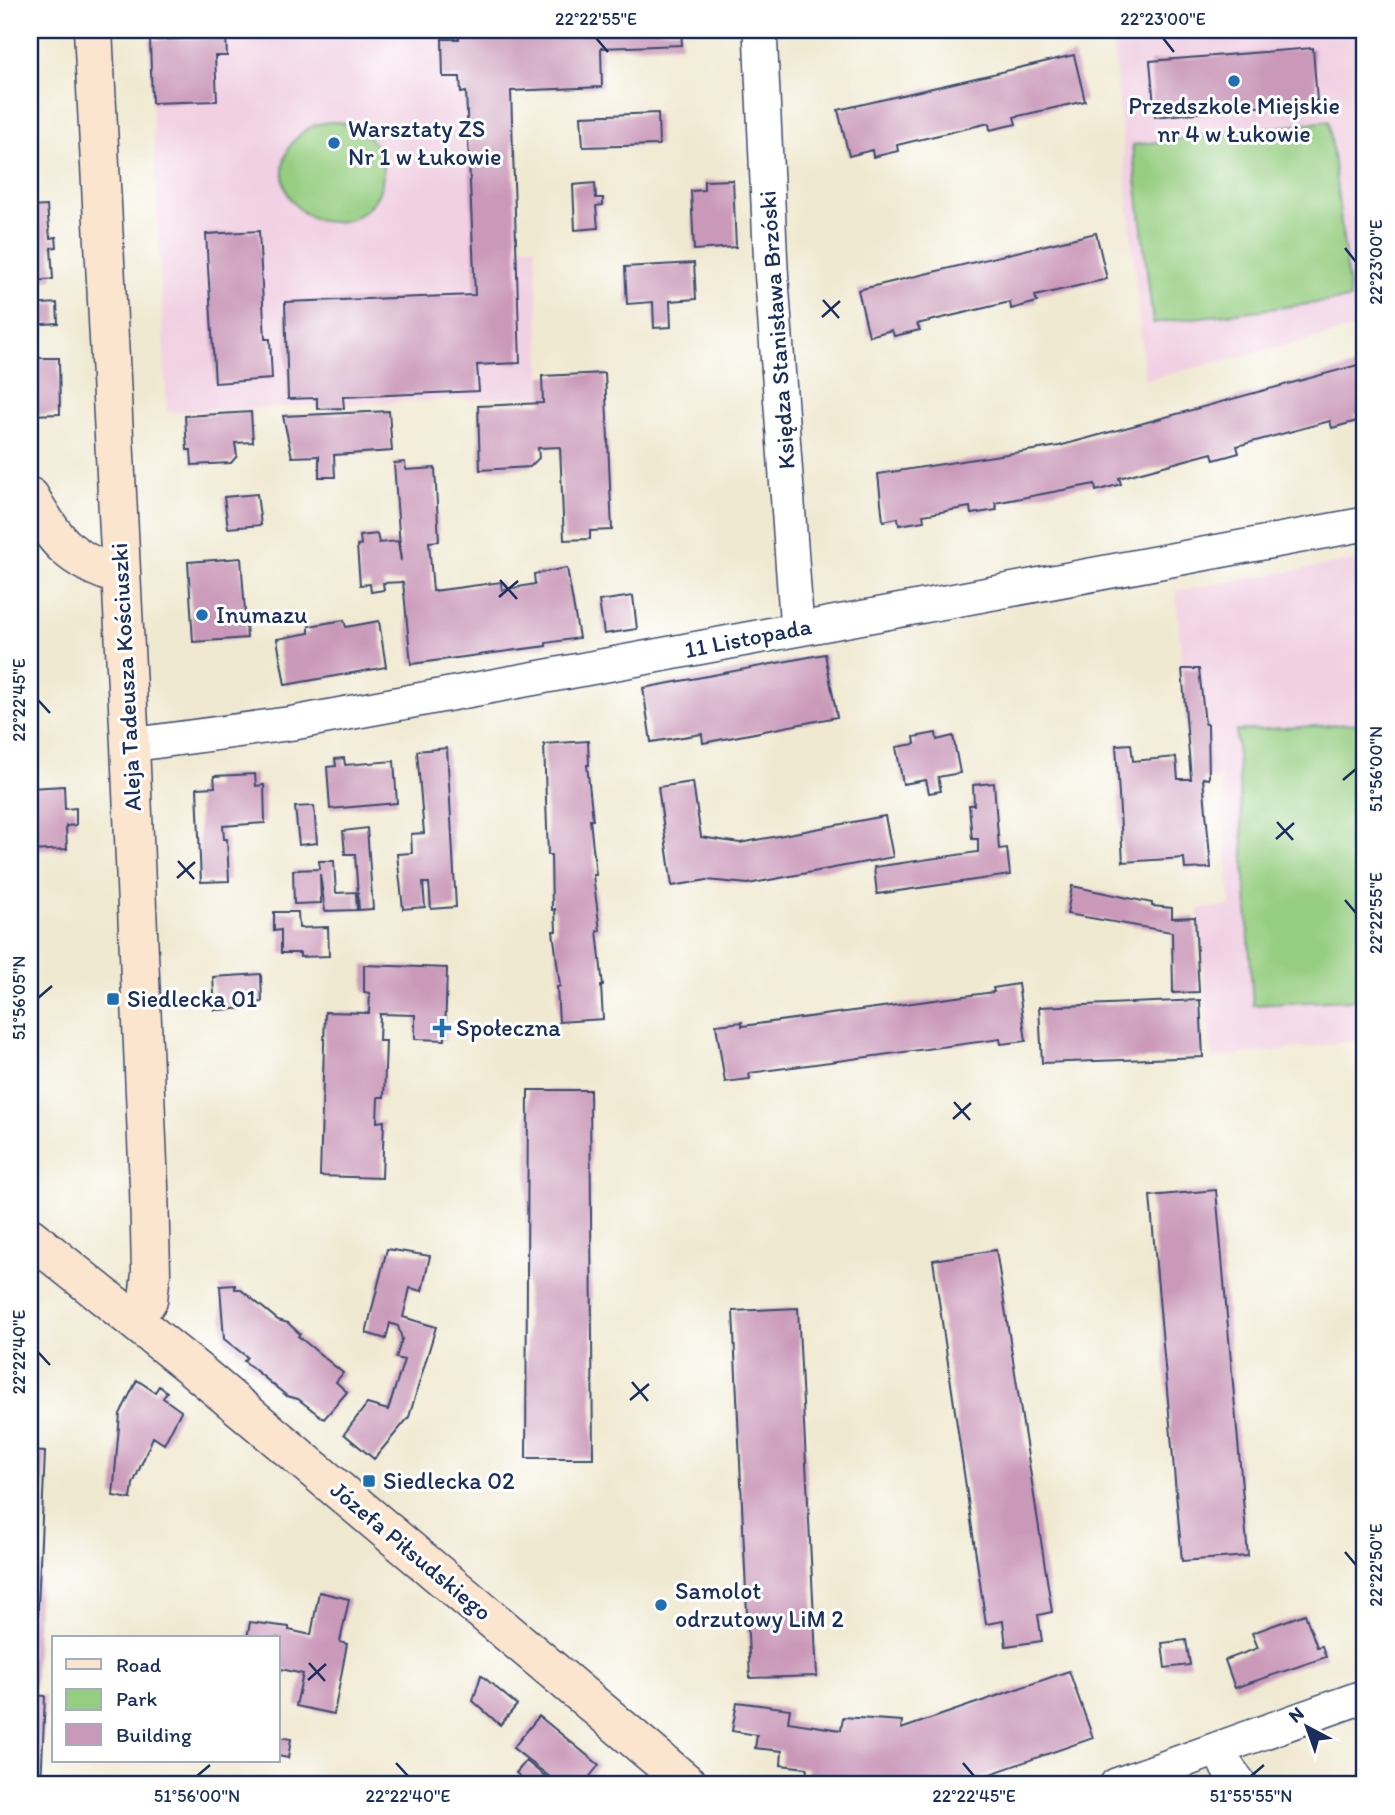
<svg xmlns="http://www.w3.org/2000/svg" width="1395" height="1815" font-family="Itim,sans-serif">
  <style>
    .built { fill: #f1d0e3 }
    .green { fill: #96ce81; stroke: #587e70; stroke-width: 2 }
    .building { fill: #ca99b9 }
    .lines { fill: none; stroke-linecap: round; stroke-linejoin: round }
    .street-casing { stroke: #3b4b6f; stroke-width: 36 }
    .secondary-casing { stroke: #3b4b6f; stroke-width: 41 }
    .street { stroke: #fff; stroke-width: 33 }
    .secondary { stroke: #fce5cf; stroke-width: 38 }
    .ticks { fill: none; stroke: #1b2f5e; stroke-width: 2.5 }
    .poi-dot { fill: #1f6fb2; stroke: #fff; stroke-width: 2.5 }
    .labels { text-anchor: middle; stroke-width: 6; stroke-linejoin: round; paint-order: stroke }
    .poi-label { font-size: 24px; fill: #1b2f5e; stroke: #fff; text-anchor: start }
    .street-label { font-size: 24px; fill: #1b2f5e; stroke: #fff }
    .neatline { fill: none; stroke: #1b2f5e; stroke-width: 2.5 }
    .ticks-label { font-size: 18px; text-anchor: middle; fill: #1b2f5e }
  </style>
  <rect width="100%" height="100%" fill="#fff"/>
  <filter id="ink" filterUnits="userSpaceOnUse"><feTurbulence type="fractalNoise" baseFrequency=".0143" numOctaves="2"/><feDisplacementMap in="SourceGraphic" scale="14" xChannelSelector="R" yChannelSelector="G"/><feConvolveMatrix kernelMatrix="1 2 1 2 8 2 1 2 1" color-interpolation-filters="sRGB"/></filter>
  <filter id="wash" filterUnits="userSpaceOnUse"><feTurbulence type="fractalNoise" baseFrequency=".00686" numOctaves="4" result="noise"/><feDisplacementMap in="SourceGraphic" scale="28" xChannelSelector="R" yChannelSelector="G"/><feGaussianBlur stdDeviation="1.57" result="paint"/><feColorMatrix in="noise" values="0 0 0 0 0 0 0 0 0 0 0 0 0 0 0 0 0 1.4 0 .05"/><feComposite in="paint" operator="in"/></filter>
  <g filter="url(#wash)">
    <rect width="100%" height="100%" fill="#f0e9d1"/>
    <path class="built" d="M368,30H509L518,246H535L542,396L167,412L149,39Z
      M1112,30H1360L1365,36V326L1145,380Z
      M1365,559V1040L1212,1058L1198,909L1231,906L1221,778L1191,779L1176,591Z"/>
    <path class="green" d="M1329,121L1350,299L1153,323L1132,145Z
      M283 172a50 50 0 1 1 100 0a50 50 0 1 1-100 0Z
      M1365,723V999L1253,1005L1236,731Z"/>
    <g id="blocks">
      <path class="building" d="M459,30H681L682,45L601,48L602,87L511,91L520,363L477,365L479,391L343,397L344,408L317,409V398L288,399L285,302L475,295L466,92L461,93L460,77H443L442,39H459Z
        M226,37L227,56H215L217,101L152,103L150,40Z
        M1313,48L1317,101L1155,117L1150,61Z
        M1074,55L1085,101L1014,117L1016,124L990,130L989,123L897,145L898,151L873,157L872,150L849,156L838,110Z
        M658,113L659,145L583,147L581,116Z
        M733,180L736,247L694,250L691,191L704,190V181Z
        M595,183L596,198H603V205L596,206L598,228L575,230L573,185Z
        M47,206L50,238L56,237L57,247L51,248L53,279L30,282V207Z
        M259,231L265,339H270L272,379L215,383L206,234Z
        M1096,233L1107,279L1035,296L1037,302L1011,309L1010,302L917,324L920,330L894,336L892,330L869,336L858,290Z
        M694,263L696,299L670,301L671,327L654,328L653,302L627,304L625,267Z
        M57,303L58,323L30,325V305Z
        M30,358H59L60,414L30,415Z
        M1365,363V412L1355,415L1357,421L1332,428L1330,421L1237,446L1239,453L1214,460L1212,453L1119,478L1121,484L1096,491L1095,484L995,503L997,510L971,514L970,507L923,515L924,521L899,525L898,518L883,521L878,474L1059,446Z
        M605,373L612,530L590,531V539L564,540L560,447L538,448L539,458L530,467L480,470L478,406L543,403L542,376Z
        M389,411L392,451L334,455L335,477H319V456L292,457L283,416Z
        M251,412L253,442L235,443L237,456L231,463L192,465L191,450H187L185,416Z
        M405,462L406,470L435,468L439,541L429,542L433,591L501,582L502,590L535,584L534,574L567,568L579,638L546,643V646L411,664L403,582L383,583L384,590L371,592L370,584L360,585L357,546L361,545L360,536L377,534L379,543L398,541L401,561L394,463Z
        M257,494L261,525L228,528L224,497Z
        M241,558L247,638L193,642L188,562Z
        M633,596L637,629L604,634L599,601Z
        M344,620L346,627L379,621L386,667L285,685L277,639L309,633V626Z
        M825,654L837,717L703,743L702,734L651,742L643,688Z
        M1182,669H1199L1205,724H1208L1209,779L1203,778L1211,868L1185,869L1184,858L1123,862L1116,745L1131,744L1133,761L1176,757L1178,779H1191Z
        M936,733L937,740L953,736L960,773L938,777L941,791L929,793L926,780L903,784L896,747L915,744L914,737Z
        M588,741L589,765H587L593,820H590L596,875H593L600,931H597L603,986H601L603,1019L559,1022L557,987L560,986L553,931H556L555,909L552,910L551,855H548L544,744Z
        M447,748L456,907L431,909L429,883H423L425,907L403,909L397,854L412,853L411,834L424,833L417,751Z
        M344,758L345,765L394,761L397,803L330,809L327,767L336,766L335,759Z
        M255,774L256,786L264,785L265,823L223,826L224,839H227L229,881L201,882L197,788L215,787L214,776Z
        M693,782L701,837L740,843L885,816L893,857L748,884L707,880L672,886L658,787Z
        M994,783L999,849L1007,848L1010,875L877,894L874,867L978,852V839H972L969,805H974L973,785Z
        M64,786L65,809L76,808V825L66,826L67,849L30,851V788Z
        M314,806L317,843L299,845L295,807Z
        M367,828L373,909L359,910L355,854H345L343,831Z
        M319,861H334L336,893L356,892L357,910L325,911L320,874L321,903L294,904L293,870L320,869Z
        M1072,886L1152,903V906L1172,908V918L1195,917L1199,992L1173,993L1172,932L1067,914Z
        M274,912H298L299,928L328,927L329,956L300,957V953H281V930L274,931Z
        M364,965L447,968L445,1040L415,1039V1015L380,1014L379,1041H386L384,1097H378L377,1122L384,1121L382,1178L320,1176L325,1012L369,1013L370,993L364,992Z
        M261,974L262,1002L253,1003V1008L215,1010L213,977Z
        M1018,984L1026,1041L1001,1044L1000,1039L749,1073L750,1079L725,1082L716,1025L742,1022V1026L994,992L993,988Z
        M1200,1000L1203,1057L1042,1063L1039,1007Z
        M528,1090H590L593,1458H526Z
        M1216,1190L1248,1556L1182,1561L1150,1196Z
        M387,1249L430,1256L422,1291L410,1288L403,1317L436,1327L409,1417L374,1459L344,1434L367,1404L388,1410L404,1360L396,1358L402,1339L398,1326L390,1323L386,1339L366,1333Z
        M996,1250L1052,1612L1038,1615L1042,1641L1006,1646L1003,1621L986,1624L933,1260Z
        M235,1285V1289H240L278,1320L288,1323L300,1334L298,1336L343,1373L336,1382L347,1392L324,1419L298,1399L287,1396L244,1361L247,1357L224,1339L220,1286Z
        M798,1308L817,1676L750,1678L733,1311Z
        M137,1380L155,1392L159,1386L167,1392L163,1398L181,1411L164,1444L153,1437L133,1484L131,1499L113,1496L120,1414Z
        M30,1451L45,1452L34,1695L45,1696L41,1785H30Z
        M319,1592L349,1599L340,1642L347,1644L334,1714L296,1706L303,1674L281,1669L278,1677V1638H247L250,1622L289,1627V1630L311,1635Z
        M1305,1614L1317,1647L1322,1646L1326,1657L1235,1688L1225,1660L1258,1648L1252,1633Z
        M1186,1640L1190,1665L1165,1668L1162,1643Z
        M1069,1671L1093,1738L959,1785H947L945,1782L934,1785H832L806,1781L807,1768L781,1765L782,1751L755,1748L757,1735L732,1731L737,1702L790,1709L788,1722L841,1730L843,1717L902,1721L901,1729Z
        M481,1675L517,1705L500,1725L473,1701Z
        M539,1716L599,1765L583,1785H560L513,1748Z
        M278,1737L291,1739L288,1758L278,1756Z
        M526,1761L556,1785H530L516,1773Z"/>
    </g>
  </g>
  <g filter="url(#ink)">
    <use href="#blocks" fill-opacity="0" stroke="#3b4b6f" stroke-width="2"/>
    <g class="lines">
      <g class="street-casing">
        <path id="street" d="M760,30L771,268L797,629
          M130,745L294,723L1365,524
          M1219,1748L1227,1767L1241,1785
          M1116,1785L1365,1696"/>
      </g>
      <g class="secondary-casing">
        <path id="secondary" d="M93,30L130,745L149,1186L151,1273L148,1300L133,1319
          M30,497C55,541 70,561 121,576
          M30,1237L198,1372L689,1785"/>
      </g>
      <use href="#street" class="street"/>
      <use href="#secondary" class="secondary"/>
    </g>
  </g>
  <path class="ticks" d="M596,38L608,52M1163,38L1174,52M1345,248L1356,262M823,300L839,318M822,317L840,301M500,580L517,599M499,597L518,581M38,700L50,713M1343,780L1356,769M1277,822L1293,840M1276,839L1294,823M178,861L194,879M177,878L195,862M1345,900L1356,913M38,998L52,986M954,1102L970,1120M953,1119L971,1103M38,1352L50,1365M632,1382L648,1401M630,1400L649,1384M1345,1552L1356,1565M309,1663L325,1681M308,1680L326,1664M396,1763L408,1776M963,1763L974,1776M197,1776L210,1765M1251,1776L1264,1765"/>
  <g class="poi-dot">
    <circle cx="1234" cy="81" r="7"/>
    <circle cx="334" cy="143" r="7"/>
    <circle cx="202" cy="615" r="7"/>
    <rect x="106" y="992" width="14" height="14" rx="3.5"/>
    <path d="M438.5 1017.5h7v7h7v7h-7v7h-7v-7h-7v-7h7z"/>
    <rect x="362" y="1474" width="14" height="14" rx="3.5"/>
    <circle cx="661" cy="1605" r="7"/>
  </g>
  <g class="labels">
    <g class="poi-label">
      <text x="1234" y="114" text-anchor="middle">Przedszkole Miejskie<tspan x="1234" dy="28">nr 4 w Łukowie</tspan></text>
      <text x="348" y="137">Warsztaty ZS<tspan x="348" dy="28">Nr 1 w Łukowie</tspan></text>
      <text x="216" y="623">Inumazu</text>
      <text x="127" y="1007">Siedlecka 01</text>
      <text x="456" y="1036">Społeczna</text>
      <text x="383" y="1489">Siedlecka 02</text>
      <text x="675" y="1599">Samolot<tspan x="675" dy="28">odrzutowy LiM 2</tspan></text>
    </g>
    <g class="street-label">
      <text transform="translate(777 330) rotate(-94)" y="8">Księdza Stanisława Brzóski</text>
      <text transform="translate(748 638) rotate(-11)" y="8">11 Listopada</text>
      <text transform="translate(126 677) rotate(-93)" y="8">Aleja Tadeusza Kościuszki</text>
      <text transform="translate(411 1551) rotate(40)" y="8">Józefa Piłsudskiego</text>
    </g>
  </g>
  <rect width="1395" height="1815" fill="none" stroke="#fff" stroke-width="77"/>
  <rect x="52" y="1636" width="228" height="126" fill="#ffffff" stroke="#a4acbf" stroke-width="2"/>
  <rect x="66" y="1659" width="35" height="10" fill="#fce5cf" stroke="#a4acbf" stroke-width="2"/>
  <text x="116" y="1672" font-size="21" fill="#1b2f5e">Road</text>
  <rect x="66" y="1689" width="35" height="21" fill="#96ce81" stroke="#a4acbf" stroke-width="2"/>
  <text x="116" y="1706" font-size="21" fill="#1b2f5e">Park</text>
  <rect x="66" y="1724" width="35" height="21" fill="#ca99b9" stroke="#a4acbf" stroke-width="2"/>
  <text x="116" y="1742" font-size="21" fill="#1b2f5e">Building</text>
  <g transform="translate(1307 1727) rotate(319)" stroke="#ffffff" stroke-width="5" paint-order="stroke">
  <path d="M0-5L12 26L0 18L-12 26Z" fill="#1b2f5e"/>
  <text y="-10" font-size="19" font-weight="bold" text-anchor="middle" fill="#1b2f5e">N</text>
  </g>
  <rect x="38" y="38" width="1318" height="1738" class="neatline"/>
  <g class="ticks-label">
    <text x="596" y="25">22°22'55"E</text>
    <text x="1163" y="25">22°23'00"E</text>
    <text transform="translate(1376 262) rotate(-90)" y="6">22°23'00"E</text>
    <text transform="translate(19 700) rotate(-90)" y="6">22°22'45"E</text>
    <text transform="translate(1376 769) rotate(-90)" y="6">51°56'00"N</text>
    <text transform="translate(1376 913) rotate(-90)" y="6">22°22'55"E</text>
    <text transform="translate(19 998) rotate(-90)" y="6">51°56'05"N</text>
    <text transform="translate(19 1352) rotate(-90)" y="6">22°22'40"E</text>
    <text transform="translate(1376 1565) rotate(-90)" y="6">22°22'50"E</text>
    <text x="197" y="1802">51°56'00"N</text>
    <text x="408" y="1802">22°22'40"E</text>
    <text x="974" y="1802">22°22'45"E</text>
    <text x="1251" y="1802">51°55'55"N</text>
  </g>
</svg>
